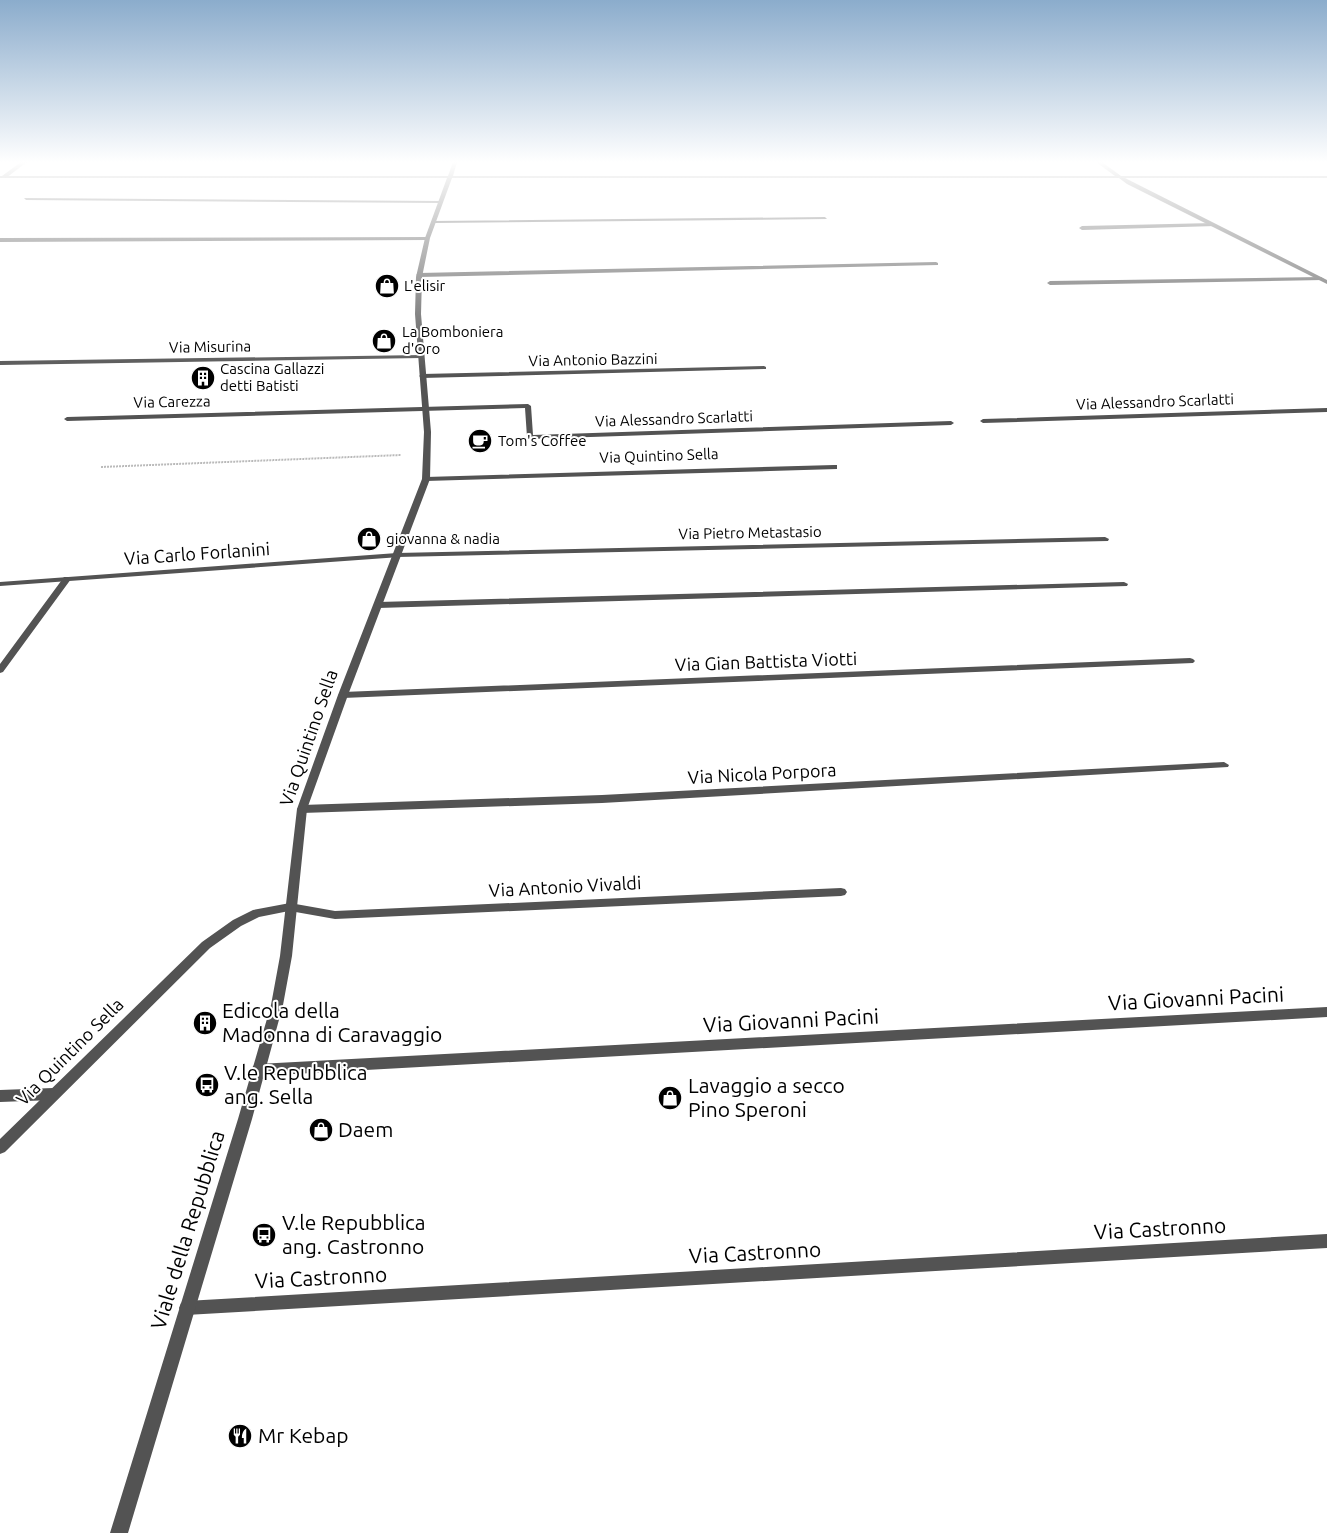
<svg xmlns="http://www.w3.org/2000/svg" width="1327" height="1533" font-family="Ubuntu,sans-serif">
  <style>
    .lines { fill: none; stroke-linecap: round; stroke-linejoin: round }
    .path { stroke: #757575; stroke-width: 2; stroke-dasharray: 0.5 1; stroke-linecap: butt }
    .service { fill: #535353; fill-rule: evenodd }
    .minor { fill: #535353; fill-rule: evenodd }
    .tertiary { fill: #535353; fill-rule: evenodd }
    .labels { text-anchor: middle; stroke-width: 4; stroke-linejoin: round; paint-order: stroke }
    .far-poi-label { font-size: 15px; fill: #000; stroke: #fff; text-anchor: start }
    .far-street-label { font-size: 15px; fill: #000; stroke: #fff }
    .street-label { font-size: 18px; fill: #000; stroke: #fff }
    .near-street-label { font-size: 21px; fill: #000; stroke: #fff }
    .near-poi-label { font-size: 21px; fill: #000; stroke: #fff; text-anchor: start }
  </style>
  <rect width="100%" height="100%" fill="#fff"/>
  <g class="lines">
    <path class="path" d="M101,467L401,455"/>
    <path class="service" d="M21,162H27L6,178H2V176Z
      M825,217L827,219L433,223L431,222L433,221Z
      M1213,223L1215,226L1082,230L1079,228L1082,226Z
      M1321,277L1324,279L1323,280L1050,285L1047,283L1050,281Z
      M764,366L766,367V369L422,378L419,376L422,374Z
      M528,404L531,406L533,435L951,421L954,423L951,425L530,439L527,437L525,408L67,421L64,419L67,417Z
      M1327,408V412L983,423L980,421L983,419Z
      M834,465H837V469L426,481L422,479L426,477Z
      M1105,537L1109,539L1108,541L397,557L393,555L397,553Z
      M64,577H70L71,579L3,672L0,673V664Z
      M1124,582L1128,584L1127,586L378,608L374,605L378,602Z
      M1224,762L1229,765L1228,767L602,803L302,813L297,809L302,805L602,795Z
      M841,888L845,889L847,892L845,895L841,896L335,919L290,911L286,910L284,907L286,904L290,903L335,911Z
      M53,1088L58,1090L60,1094L58,1098L53,1100L0,1102V1090Z"/>
    <path class="minor" d="M24,198L441,201L443,202L441,203L26,200Z
      M430,237L428,240L0,242V238Z
      M936,262L938,263V265L419,277L416,275L419,273Z
      M423,355L424,356L421,358L0,365V361Z
      M397,553L401,555L400,557L0,586V582Z
      M1190,658L1193,659L1195,661L1193,663L343,698L338,695L343,692Z
      M290,903L294,904L296,907L294,910L259,917L241,926L210,948L5,1152L0,1154V1139L202,942L233,920L253,910Z
      M1327,1007V1017L258,1076L253,1074L252,1070L253,1066L258,1064Z
      M1327,1234V1248L186,1315L181,1313L179,1308L181,1303L186,1301Z"/>
    <path class="tertiary" d="M453,162H457L453,176H1115L1096,162H1102L1121,176H1327V178H1125L1327,280V284L1127,184L1119,178H452L430,238L422,277L421,314L431,432L430,479L348,695L307,809L292,956L283,1005L252,1119L128,1533H110L238,1119L271,1005L280,956L297,809L338,695L422,479L424,432L415,314L416,277L425,238L447,178H0V176H448Z"/>
  </g>
  <linearGradient id="sky" x2="0" y2="1"><stop stop-color="#8baccc"/><stop offset="0.43" stop-color="#fff"/><stop offset="1" stop-color="#fff" stop-opacity="0"/></linearGradient>
  <rect width="1327" height="377" fill="url(#sky)"/>
  <defs>
    <g id="shop-disc" transform="scale(1.25)"><circle r="9.5" fill="#000" stroke="#fff"/><path d="M-5-2.5h2.3a2.7 3.5 0 0 1 5.4 0H5L5.5 6h-11ZM-1.5-2.5h3a1.5 2.3 0 0 0-3 0Z" fill="#fff"/></g>
    <g id="building-disc" transform="scale(1.25)"><circle r="9.5" fill="#000" stroke="#fff"/><path d="M-4-6H4V6H1V3H-1V6H-4ZM-2.5-4.3h1.7v1.8h-1.7ZM.8-4.3h1.7v1.8H.8ZM-2.5-1h1.7V.8h-1.7ZM.8-1h1.7V.8H.8Z" fill="#fff"/></g>
    <g id="cafe-disc" transform="scale(1.25)"><circle r="9.5" fill="#000" stroke="#fff"/><path d="M-5.5-4.5H6V0H3Q3 3.5 0 3.5H-2.5Q-5.5 3.5-5.5 0ZM3-3.2v2h1.7v-2ZM-6 4.5H4V6H-6Z" fill="#fff"/></g>
    <g id="bus-disc" transform="scale(1.25)"><circle r="9.5" fill="#000" stroke="#fff"/><path d="M-5-6H5V4H4V6H2V4H-2V6H-4V4H-5ZM-3.5-4V0h7V-4ZM-3.5 1.2v1.5H-2V1.2ZM2 1.2v1.5H3.5V1.2Z" fill="#fff"/></g>
    <g id="restaurant-disc" transform="scale(1.25)"><circle r="9.5" fill="#000" stroke="#fff"/><path d="M-5-6h1v4h1v-4h1v4h1v-4h1v5L-1.5 .5V6h-2V.5L-5-1ZM5-6V6H3V1.5H1.5Q1.5-4 5-6Z" fill="#fff"/></g>
  </defs>
  <g fill-rule="evenodd">
    <use href="#shop-disc" x="387" y="286"/>
    <use href="#shop-disc" x="384" y="341"/>
    <use href="#building-disc" x="203" y="378"/>
    <use href="#cafe-disc" x="480" y="441"/>
    <use href="#shop-disc" x="369" y="539"/>
    <use href="#building-disc" x="205" y="1023"/>
    <use href="#bus-disc" x="207" y="1085"/>
    <use href="#shop-disc" x="670" y="1098"/>
    <use href="#shop-disc" x="321" y="1130"/>
    <use href="#bus-disc" x="264" y="1235"/>
    <use href="#restaurant-disc" x="240" y="1436"/>
  </g>
  <g class="labels">
    <g class="far-poi-label">
      <text x="404" y="291">L'elisir</text>
      <text x="402" y="337">La Bomboniera<tspan x="402" dy="17">d'Oro</tspan></text>
      <text x="220" y="374">Cascina Gallazzi<tspan x="220" dy="17">detti Batisti</tspan></text>
      <text x="498" y="446">Tom's Coffee</text>
      <text x="386" y="544">giovanna &amp; nadia</text>
    </g>
    <g class="far-street-label">
      <text transform="translate(210 347) rotate(-1)" y="5">Via Misurina</text>
      <text transform="translate(593 360) rotate(-1)" y="5">Via Antonio Bazzini</text>
      <text transform="translate(172 402) rotate(-1)" y="5">Via Carezza</text>
      <text transform="translate(1155 402) rotate(-2)" y="5">Via Alessandro Scarlatti</text>
      <text transform="translate(674 419) rotate(-2)" y="5">Via Alessandro Scarlatti</text>
      <text transform="translate(659 456) rotate(-2)" y="5">Via Quintino Sella</text>
      <text transform="translate(750 533) rotate(-1)" y="5">Via Pietro Metastasio</text>
    </g>
    <g class="street-label">
      <text transform="translate(197 554) rotate(-4)" y="6">Via Carlo Forlanini</text>
      <text transform="translate(766 662) rotate(-2)" y="6">Via Gian Battista Viotti</text>
      <text transform="translate(309 738) rotate(-71)" y="6">Via Quintino Sella</text>
      <text transform="translate(762 774) rotate(-3)" y="6">Via Nicola Porpora</text>
      <text transform="translate(565 887) rotate(-3)" y="6">Via Antonio Vivaldi</text>
      <text transform="translate(70 1052) rotate(-45)" y="6">Via Quintino Sella</text>
    </g>
    <g class="near-street-label">
      <text transform="translate(1196 999) rotate(-3)" y="7">Via Giovanni Pacini</text>
      <text transform="translate(791 1021) rotate(-3)" y="7">Via Giovanni Pacini</text>
      <text transform="translate(1160 1229) rotate(-3)" y="7">Via Castronno</text>
      <text transform="translate(188 1230) rotate(-73)" y="7">Viale della Repubblica</text>
      <text transform="translate(755 1253) rotate(-3)" y="7">Via Castronno</text>
      <text transform="translate(321 1278) rotate(-3)" y="7">Via Castronno</text>
    </g>
    <g class="near-poi-label">
      <text x="222" y="1018">Edicola della<tspan x="222" dy="24">Madonna di Caravaggio</tspan></text>
      <text x="224" y="1080">V.le Repubblica<tspan x="224" dy="24">ang. Sella</tspan></text>
      <text x="688" y="1093">Lavaggio a secco<tspan x="688" dy="24">Pino Speroni</tspan></text>
      <text x="338" y="1137">Daem</text>
      <text x="282" y="1230">V.le Repubblica<tspan x="282" dy="24">ang. Castronno</tspan></text>
      <text x="258" y="1443">Mr Kebap</text>
    </g>
  </g>
</svg>
